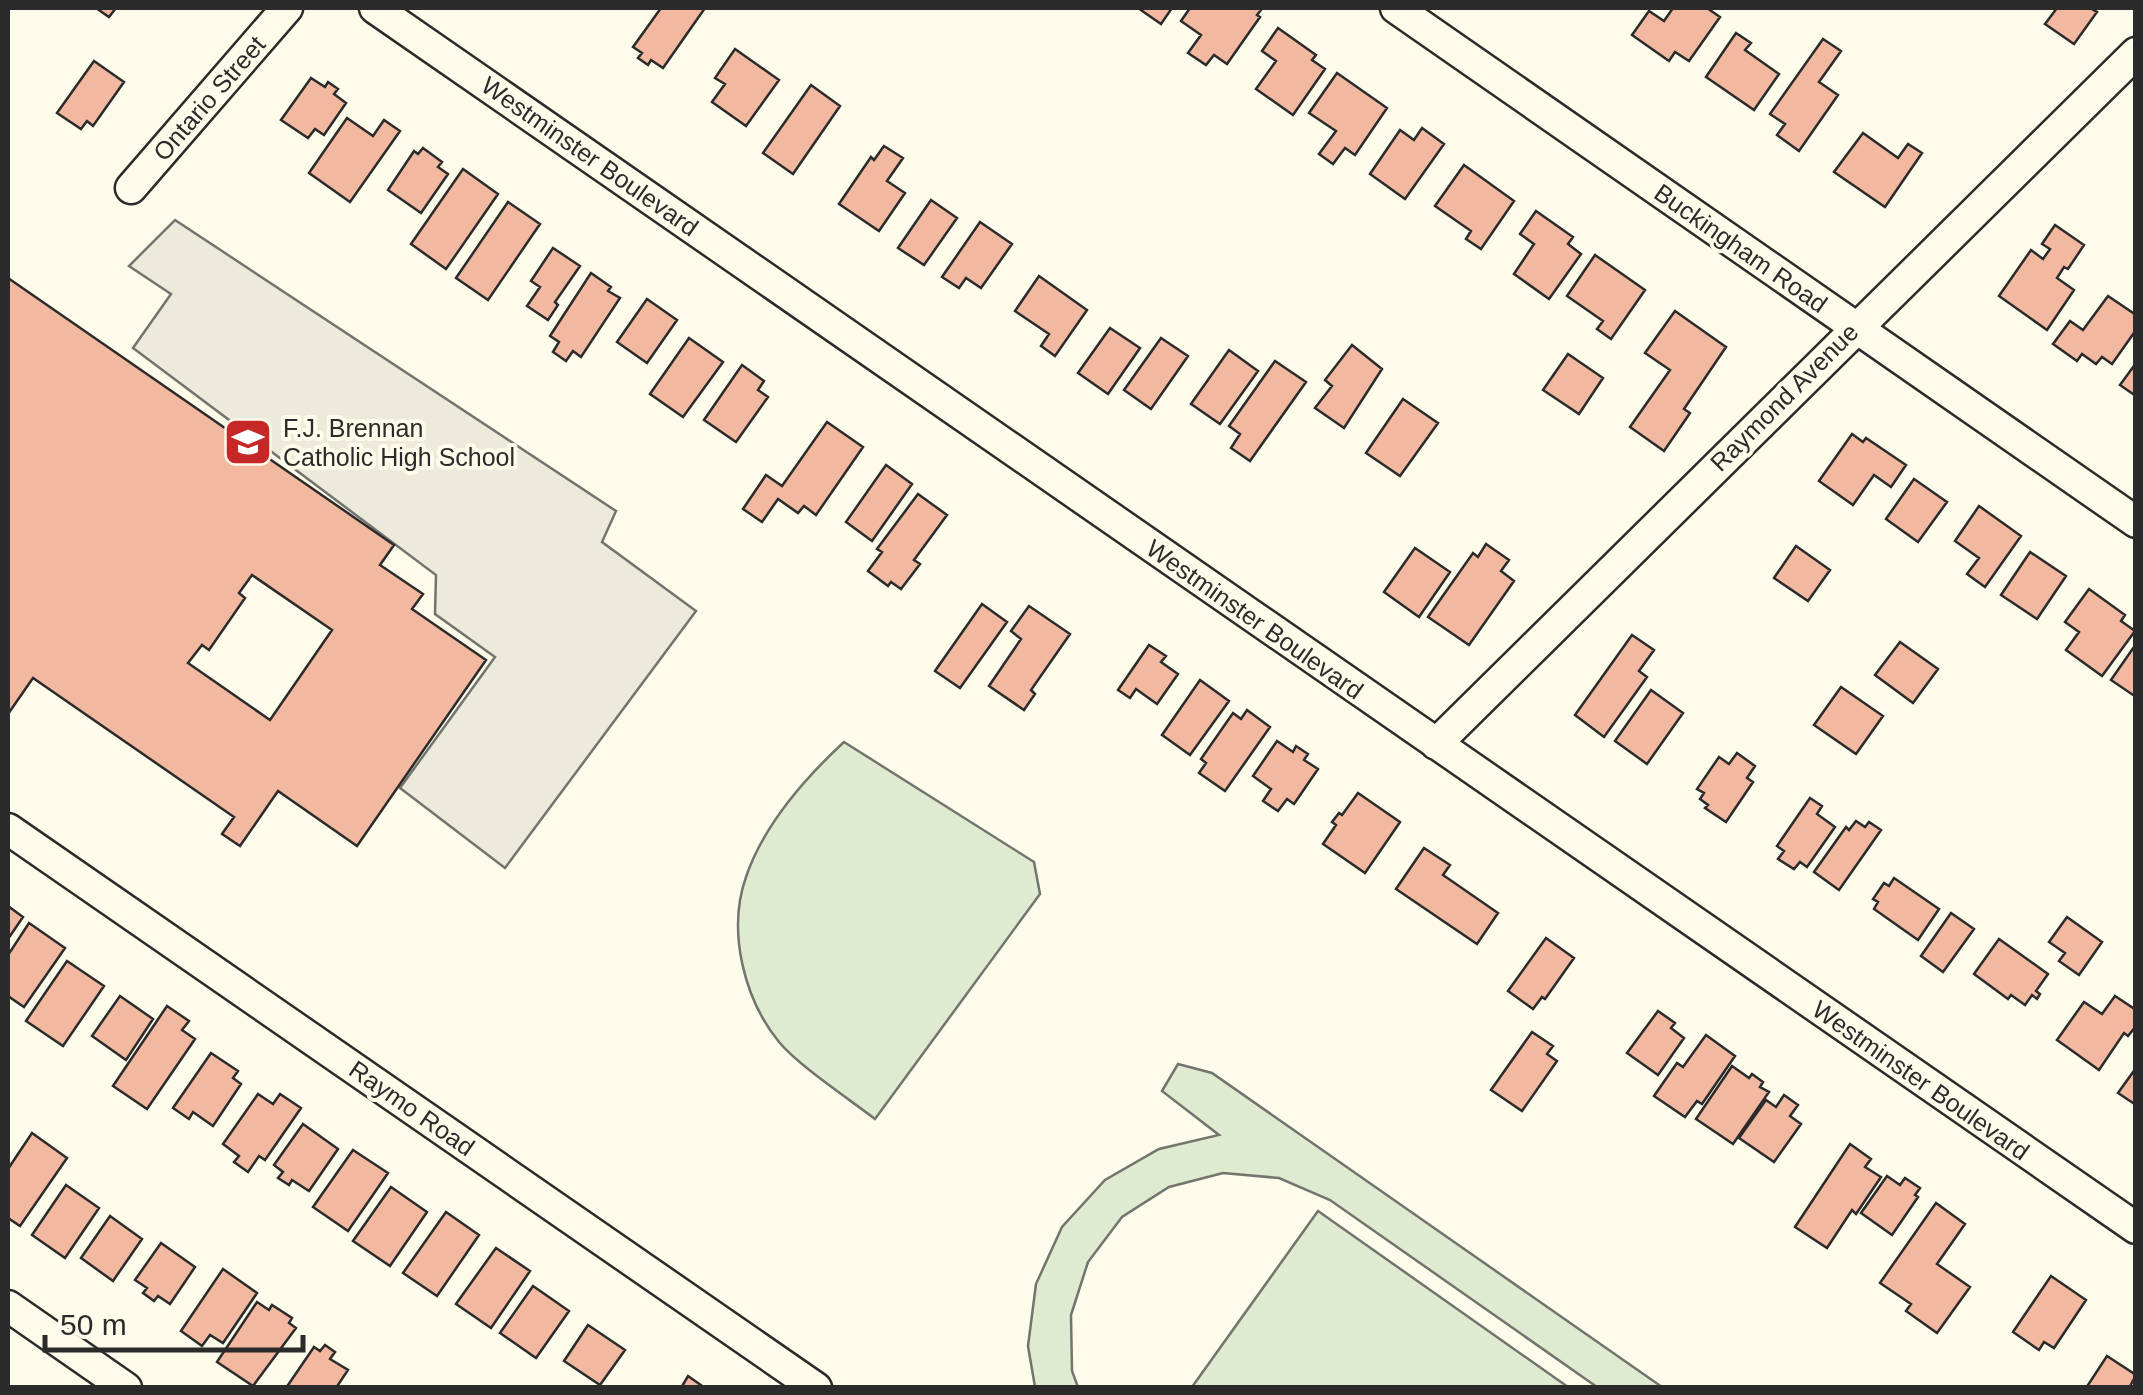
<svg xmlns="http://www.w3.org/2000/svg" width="2143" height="1395" font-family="Arial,sans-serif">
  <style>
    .green { fill: #deebd1; stroke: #74746e; stroke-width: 2.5 }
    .parking { fill: #eceadb; stroke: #74746e; stroke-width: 2.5 }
    .building { fill: #f2b8a0; stroke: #2b2b2b; stroke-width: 2.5; fill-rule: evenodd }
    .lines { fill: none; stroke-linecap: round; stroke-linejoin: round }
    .street-casing { stroke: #2b2b2b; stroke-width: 35 }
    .street { stroke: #fdfbea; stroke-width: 30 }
    .labels { text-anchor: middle; stroke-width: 8; stroke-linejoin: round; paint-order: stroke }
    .street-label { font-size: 25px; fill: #2b2b2b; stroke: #fdfbea }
    .poi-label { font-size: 25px; fill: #2b2b2b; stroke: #fdfbea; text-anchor: start }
  </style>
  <rect width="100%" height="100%" fill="#fdfbea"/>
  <path class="green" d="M844,742L1034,862L1040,894L875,1119C849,1099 799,1066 779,1042C744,999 727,931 746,877C764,824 804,779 844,742Z
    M1178,1064L1212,1073L1662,1387H1597L1330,1200L1279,1178L1223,1173L1169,1187L1122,1217L1088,1262L1071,1315L1072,1371L1078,1387H1035L1028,1346L1036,1284L1062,1227L1105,1180L1159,1149L1219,1135L1162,1091Z
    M1318,1211L1568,1387H1192Z"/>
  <path class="parking" d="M175,220L616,511L602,542L696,611L505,868L400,788L495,657L435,614L436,575L133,348L171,294L129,266Z"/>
  <path class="building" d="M96,8H116L109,17Z
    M661,8H705L663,68L651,60L648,65L638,58L642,53L633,47Z
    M1138,8H1172L1161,24Z
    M1190,8H1257L1261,10L1257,15L1260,17L1227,64L1214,55L1206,65L1188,53L1201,35L1181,21Z
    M1673,8H1707L1720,17L1689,61L1675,52L1669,61L1632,35L1649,11L1664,21Z
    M2057,8H2090L2097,12L2074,44L2045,24Z
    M1278,28L1316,55L1312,60L1325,69L1293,115L1256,89L1276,61L1262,51Z
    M1736,33L1751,43L1745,50L1779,74L1754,110L1706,77Z
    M1823,39L1841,51L1819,82L1838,95L1799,151L1777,135L1785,124L1770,114Z
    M735,49L779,80L746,126L712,102L725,84L715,78Z
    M94,61L124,82L93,126L87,121L81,129L57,113Z
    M1337,73L1387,108L1355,155L1345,148L1333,164L1319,154L1336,131L1309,113Z
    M311,78L325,87L328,82L338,89L334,94L346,103L324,135L315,129L308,138L281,120Z
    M811,85L840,106L793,174L763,153Z
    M347,118L373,136L384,120L400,131L350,202L309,173Z
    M1422,128L1444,144L1405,199L1370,174L1400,130L1414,140Z
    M1863,133L1898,158L1908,144L1922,153L1885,207L1834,172Z
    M884,146L903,158L887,181L905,193L879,231L839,204L871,157L874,160Z
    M423,148L442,162L438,167L448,174L421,213L388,190L414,151L418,154Z
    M1464,165L1514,201L1481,249L1466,239L1471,231L1435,206Z
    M463,169L498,194L446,269L411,244Z
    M931,200L957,218L924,265L898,248Z
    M508,202L540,224L488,300L456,278Z
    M1536,211L1573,237L1568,244L1581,254L1549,299L1514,274L1534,244L1520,234Z
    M980,222L1012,244L981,288L966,278L959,288L942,277Z
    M2055,225L2084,245L2068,269L2064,267L2057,278L2074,290L2047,330L1999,296L2031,250L2043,259L2050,249L2042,244Z
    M553,248L580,266L555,302L558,305L548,320L527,306L540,287L531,281Z
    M1595,255L1645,290L1611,339L1597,329L1603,321L1567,296Z
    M591,273L611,287L608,291L620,298L581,357L573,351L566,361L553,352L559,342L550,336Z
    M1039,276L1087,310L1055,356L1041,346L1049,334L1015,311Z
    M8,278L394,545L380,565L423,594L412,609L486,660L357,846L278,791L240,846L222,834L234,817L33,678L8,714ZM252,575L332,630L270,720L188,663L202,645L209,650L245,598L239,593Z
    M2108,296L2136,315V330L2112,364L2102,357L2096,364L2082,354L2077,361L2053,344L2070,321L2083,330Z
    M647,299L677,320L647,363L617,342Z
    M1675,311L1726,347L1684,409L1690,413L1664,451L1630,427L1670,370L1645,353Z
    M1110,328L1140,348L1108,394L1078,373Z
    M689,338L723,362L683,417L650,394Z
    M1161,338L1188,356L1151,409L1124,390Z
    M1352,345L1382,369L1344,428L1315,408L1332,386L1325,380Z
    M1229,350L1258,371L1220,424L1191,404Z
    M1568,354L1603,378L1579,414L1543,390Z
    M1275,361L1306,382L1250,461L1231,448L1240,434L1229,426Z
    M2136,363V396L2120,385Z
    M742,365L764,381L758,390L768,397L736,442L704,420Z
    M1403,399L1438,423L1400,476L1366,453Z
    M827,422L863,447L816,515L804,506L798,513L778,499L762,522L743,509L766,475L782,486Z
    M1852,434L1863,442L1866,438L1906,465L1891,487L1874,475L1853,505L1819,481Z
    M886,465L912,484L872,541L846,522Z
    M1914,479L1947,502L1918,542L1886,519Z
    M918,494L947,515L914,560L920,564L901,589L891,582L888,586L868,571L882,552L877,549Z
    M1979,506L2021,536L1985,587L1967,574L1979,558L1955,541Z
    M1486,544L1509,560L1501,571L1514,581L1469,645L1428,617L1473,553L1478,557Z
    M1796,546L1830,570L1808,601L1774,578Z
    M1415,548L1450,572L1419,617L1384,592Z
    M2030,552L2066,576L2037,619L2001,595Z
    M2089,589L2125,615L2121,621L2135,631L2102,676L2066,650L2079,632L2065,622Z
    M982,604L1007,622L960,688L935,671Z
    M1029,606L1070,634L1031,690L1035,694L1024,710L989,686L1021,639L1011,631Z
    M1632,635L1654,650L1639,671L1647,677L1604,737L1575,715Z
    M1900,642L1938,669L1913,703L1875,675Z
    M2136,644V697L2111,680Z
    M1149,645L1166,656L1161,662L1178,674L1157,704L1136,689L1130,698L1118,690Z
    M1200,680L1229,701L1190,755L1162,735Z
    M1841,687L1883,716L1856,754L1814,725Z
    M1651,690L1683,713L1647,764L1615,741Z
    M1247,710L1270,727L1225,791L1199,773L1206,763L1201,759L1233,713L1241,719Z
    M1277,741L1293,752L1296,746L1308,754L1304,760L1318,769L1294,804L1287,799L1278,811L1263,801L1271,789L1253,776Z
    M1737,753L1755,766L1747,778L1753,782L1726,822L1705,808L1708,805L1700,799L1704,793L1697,789L1719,757L1729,764Z
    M1358,793L1400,822L1365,873L1323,844L1336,825L1332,822L1339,813L1342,815Z
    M1810,798L1822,806L1817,814L1835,827L1807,867L1800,862L1794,869L1778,859L1784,851L1777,846Z
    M1856,821L1865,827L1869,822L1881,830L1839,890L1814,872L1846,827L1849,830Z
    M1424,848L1450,865L1443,875L1498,913L1477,944L1396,889Z
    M1894,878L1939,909L1918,940L1874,909L1878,902L1873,899L1884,883L1889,886Z
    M8,906L23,917L8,939Z
    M1951,913L1974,929L1943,972L1921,956Z
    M2067,917L2102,942L2079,975L2059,961L2065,953L2049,942Z
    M29,923L65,948L24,1007L8,996V955Z
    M1546,938L1574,958L1545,999L1542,997L1533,1009L1508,991Z
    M1999,939L2048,974L2036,991L2040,994L2037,999L2032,995L2025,1005L2011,995L2008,999L1974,974Z
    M67,961L104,986L63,1046L26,1021Z
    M120,996L153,1019L126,1060L92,1036Z
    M2115,996L2136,1010V1026L2128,1036L2124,1033L2099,1070L2057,1040L2084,1002L2102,1014Z
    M167,1006L189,1021L182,1030L195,1039L147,1109L113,1086Z
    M1658,1011L1675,1023L1671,1028L1684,1038L1658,1075L1627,1053Z
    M1532,1032L1553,1046L1547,1054L1557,1061L1522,1111L1491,1090Z
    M1706,1035L1735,1056L1702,1104L1697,1101L1685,1117L1654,1096L1677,1063L1683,1067Z
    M211,1053L238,1071L233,1078L241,1084L213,1126L193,1112L189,1119L173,1108Z
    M1732,1066L1749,1078L1752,1074L1763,1082L1760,1087L1769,1092L1733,1144L1696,1119Z
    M2136,1068V1105L2118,1093Z
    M258,1094L273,1104L280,1094L301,1108L265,1160L259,1156L248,1172L234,1162L239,1156L223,1144Z
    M1784,1095L1798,1105L1790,1116L1801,1124L1774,1162L1739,1138L1766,1100L1776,1107Z
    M303,1124L338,1149L309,1191L292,1180L289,1185L278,1178L283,1172L274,1165Z
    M32,1133L67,1158L20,1226L8,1218V1169Z
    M1850,1144L1871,1159L1865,1167L1881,1177L1856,1214L1852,1210L1827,1248L1795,1227Z
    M353,1150L388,1173L348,1231L313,1207Z
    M1887,1176L1900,1185L1905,1178L1920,1188L1915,1195L1918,1197L1892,1235L1861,1213Z
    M66,1185L99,1208L65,1258L32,1235Z
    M391,1187L427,1212L390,1266L353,1241Z
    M1936,1203L1965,1224L1937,1264L1970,1287L1937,1333L1906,1311L1911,1304L1880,1283Z
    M446,1212L479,1235L437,1296L403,1273Z
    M110,1216L142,1239L113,1281L81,1258Z
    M161,1243L195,1267L170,1304L158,1296L154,1301L143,1293L147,1288L135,1280Z
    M496,1248L530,1271L491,1328L456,1304Z
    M223,1269L257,1293L223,1343L210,1335L202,1346L181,1331Z
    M2051,1276L2086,1300L2054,1348L2044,1342L2039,1350L2013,1332Z
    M533,1286L569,1311L536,1358L500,1333Z
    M257,1302L269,1310L272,1305L292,1318L289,1323L296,1328L253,1386L217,1362Z
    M588,1325L625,1350L600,1385L564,1361Z
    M325,1345L335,1352L330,1359L348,1370L336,1388H286L314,1347L320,1351Z
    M2107,1356L2136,1375L2129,1388H2086Z
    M688,1376L705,1388H681Z"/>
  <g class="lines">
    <g class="street-casing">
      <path id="street" d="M375,8L2136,1228
        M1396,8L2136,522
        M131,188L287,8
        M1436,744L2136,53
        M8,829L816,1388
        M8,1306L126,1388"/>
    </g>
    <use href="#street" class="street"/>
  </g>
  <defs>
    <g id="school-square" transform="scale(2.5)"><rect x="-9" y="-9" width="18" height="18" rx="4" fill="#c62828" stroke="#fdfbea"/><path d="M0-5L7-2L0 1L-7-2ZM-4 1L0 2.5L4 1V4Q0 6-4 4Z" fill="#fff"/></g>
  </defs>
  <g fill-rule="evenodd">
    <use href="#school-square" x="248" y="442"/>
  </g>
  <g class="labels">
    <g class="street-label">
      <text transform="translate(209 98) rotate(-49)" y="9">Ontario Street</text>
      <text transform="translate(590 156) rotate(35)" y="9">Westminster Boulevard</text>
      <text transform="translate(1741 248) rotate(35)" y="9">Buckingham Road</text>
      <text transform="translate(1784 397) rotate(-45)" y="9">Raymond Avenue</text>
      <text transform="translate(1255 619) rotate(35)" y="9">Westminster Boulevard</text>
      <text transform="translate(1921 1080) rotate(35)" y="9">Westminster Boulevard</text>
      <text transform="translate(412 1108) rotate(35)" y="9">Raymo Road</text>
    </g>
    <g class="poi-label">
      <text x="283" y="437">F.J. Brennan<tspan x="283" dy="29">Catholic High School</tspan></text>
    </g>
  </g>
  <rect width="2143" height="1395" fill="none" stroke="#2b2b2b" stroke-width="20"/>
  <path d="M45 1335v15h258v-15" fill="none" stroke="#2b2b2b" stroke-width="5"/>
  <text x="60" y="1335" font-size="30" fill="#2b2b2b" stroke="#fdfbea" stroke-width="8" paint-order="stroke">50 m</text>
</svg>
